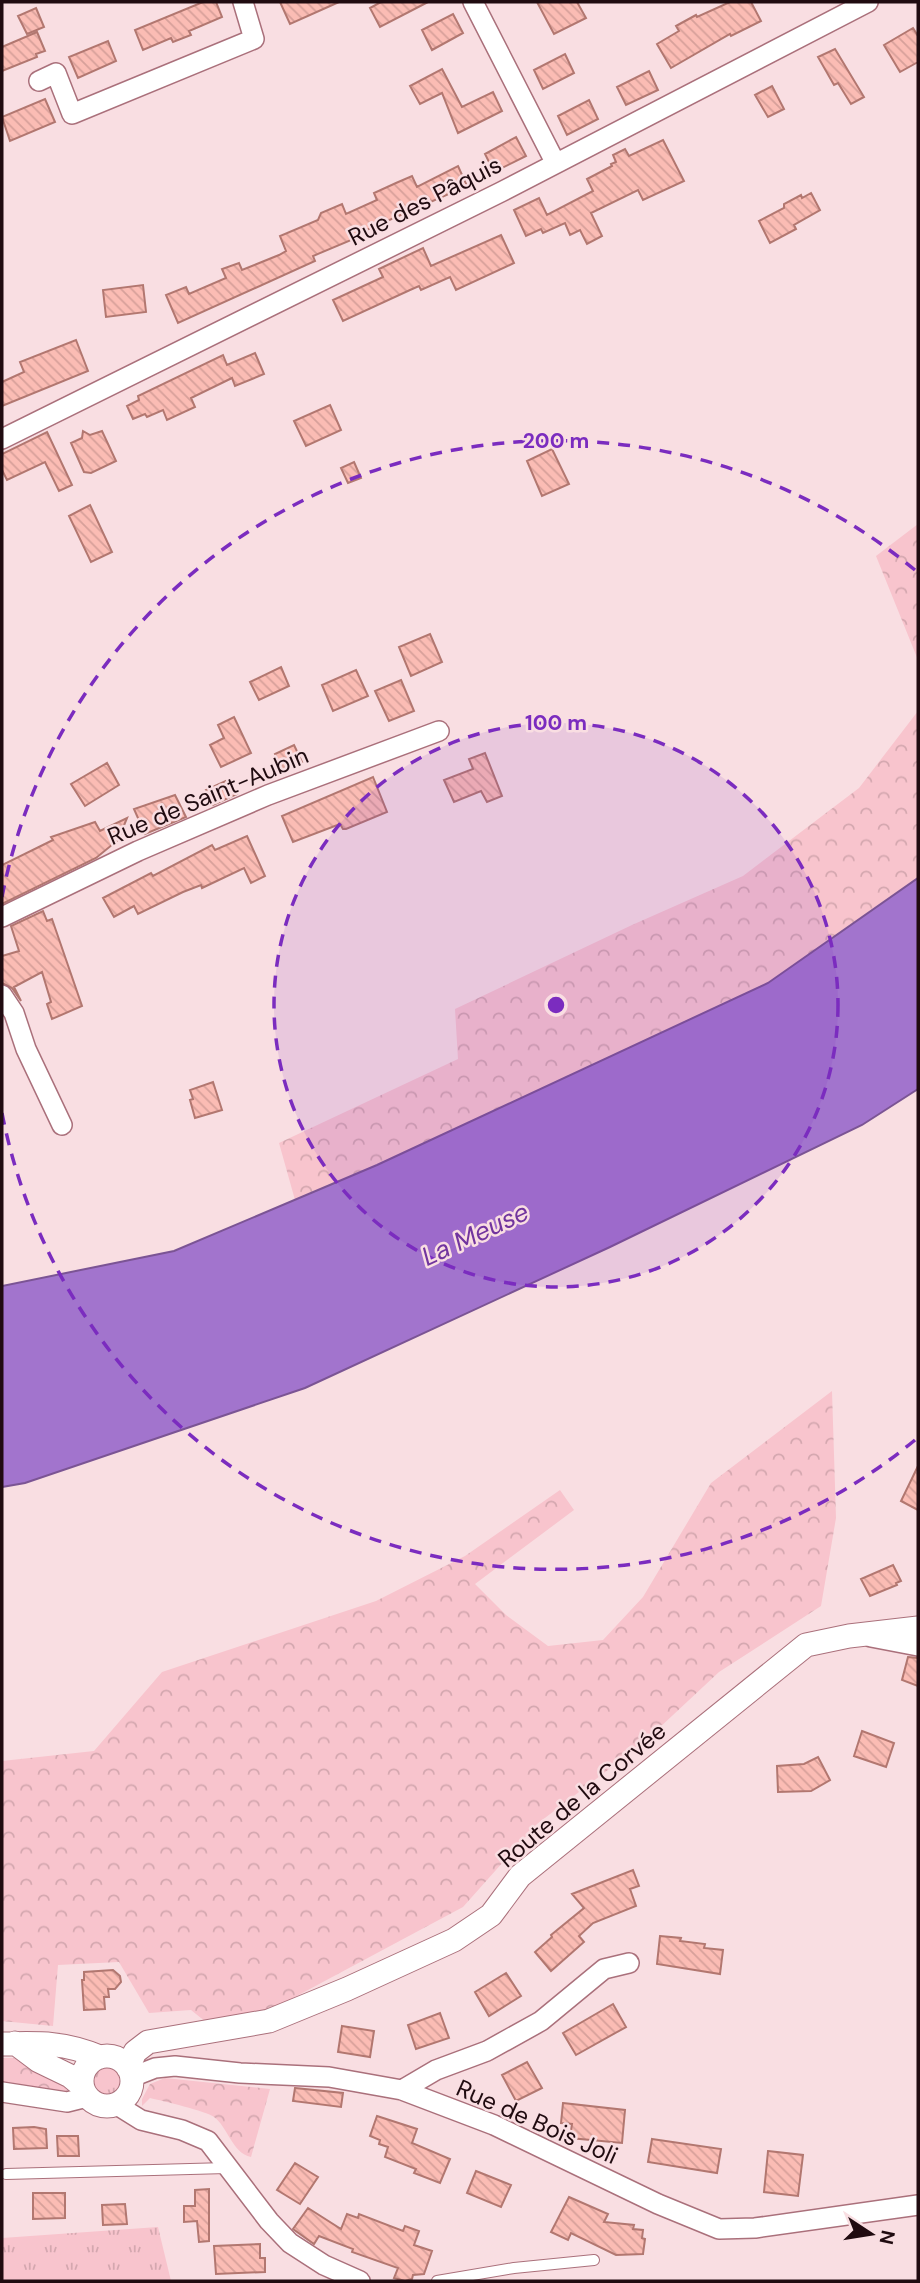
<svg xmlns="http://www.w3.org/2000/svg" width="920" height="2283" font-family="'DM Sans',sans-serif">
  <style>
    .grass { fill: url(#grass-tufts) }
    .forest { fill: url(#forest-crowns) }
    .water { fill: #a274cd; stroke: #7b5494; stroke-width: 2 }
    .building { fill: url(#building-back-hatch); stroke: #b27770; stroke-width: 2 }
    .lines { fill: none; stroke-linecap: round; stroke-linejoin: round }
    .service-casing { stroke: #aa707b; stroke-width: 12 }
    .minor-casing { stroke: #aa707b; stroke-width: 22 }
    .tertiary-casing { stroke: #aa707b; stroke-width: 25 }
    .service { stroke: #fff; stroke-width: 10 }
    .minor { stroke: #fff; stroke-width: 19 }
    .tertiary { stroke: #fff; stroke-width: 23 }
    .ring { fill: none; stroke: #7b2cbf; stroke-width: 3.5; stroke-dasharray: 12 9 }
    .labels { text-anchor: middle; stroke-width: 5; stroke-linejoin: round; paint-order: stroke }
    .street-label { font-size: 24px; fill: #200b10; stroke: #f9dee2 }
    .water-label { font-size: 26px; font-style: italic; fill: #71349e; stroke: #f9dee2 }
    .centre { fill: #7b2cbf; stroke: #f9dee2; stroke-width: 3.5 }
    .ring-label { font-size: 21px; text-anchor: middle; font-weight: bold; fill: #7b2cbf; stroke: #f9dee2; stroke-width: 5; stroke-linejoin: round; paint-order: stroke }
  </style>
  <defs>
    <pattern id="grass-tufts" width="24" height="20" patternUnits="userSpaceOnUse" patternTransform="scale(1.75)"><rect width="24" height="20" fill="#f8c4cd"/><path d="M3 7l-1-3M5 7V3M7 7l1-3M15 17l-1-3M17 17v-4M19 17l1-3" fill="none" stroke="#d4a7af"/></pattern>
    <pattern id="forest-crowns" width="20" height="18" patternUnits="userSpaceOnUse" patternTransform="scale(1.75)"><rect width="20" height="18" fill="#f8c4cd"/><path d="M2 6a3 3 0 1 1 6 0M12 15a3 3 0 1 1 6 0" fill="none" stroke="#d4a7af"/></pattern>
    <pattern id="building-back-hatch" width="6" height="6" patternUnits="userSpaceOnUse" patternTransform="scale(1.75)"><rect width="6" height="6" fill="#fbbcb4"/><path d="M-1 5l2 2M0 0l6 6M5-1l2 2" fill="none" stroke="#d7a09a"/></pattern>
  </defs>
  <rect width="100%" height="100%" fill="#f9dee2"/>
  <path class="grass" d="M94 2081a13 13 0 1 1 26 0a13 13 0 1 1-26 0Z
    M158,2227L171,2281H2V2238Z"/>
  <path class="forest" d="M918,524V660L876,556Z
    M918,711V878L768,983L377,1165L295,1200L279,1143L458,1059L455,1009L632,925L743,876L859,788Z
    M832,1391L836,1518L821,1606L719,1672L642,1744L537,1824L463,1907L265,2013L206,2022L191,2010L149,2013L119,1962L58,1965L53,2026L2,2021V1761L94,1751L162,1672L376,1601L465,1556L560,1490L574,1510L475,1584L506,1615L548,1646L603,1640L643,1597L711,1483Z
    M2,2058H14L63,2079L67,2091L64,2096L2,2086Z
    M165,2078L270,2089L251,2157C232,2153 228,2127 214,2117C206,2111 163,2101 150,2098L142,2106V2099L150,2084Z"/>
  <path class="water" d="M918,878V1089L862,1125L610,1247L305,1388L25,1483L2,1487V1286L174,1251L377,1165L768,983Z"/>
  <path class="building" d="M203,2H216L222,17L189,31L191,35L173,42L171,38L143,50L135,30Z
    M280,2H339L290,24Z
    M381,2H428L380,27L370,8Z
    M537,2H577L586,18L554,34Z
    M730,2H751L761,21L731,36L730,34L671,68L657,44L679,31L676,26L696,15L697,17Z
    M36,8L44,27L27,34L18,16Z
    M453,14L463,33L432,50L422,30Z
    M913,28L918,36V62L900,72L884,45Z
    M37,32L45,51L36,54L37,57L2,71V47Z
    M108,41L116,61L78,78L69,57Z
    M835,49L864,97L851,104L838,83L834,85L818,57Z
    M565,54L574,73L543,89L534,70Z
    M442,69L462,107L493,92L502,111L458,133L442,93L420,104L410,86Z
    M649,71L658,90L626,105L617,87Z
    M772,86L784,109L768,117L755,95Z
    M45,99L55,122L10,141L2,117Z
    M589,100L598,119L567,135L558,116Z
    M516,137L526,156L494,172L485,154Z
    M663,140L684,181L643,200L638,190L591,213L602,236L587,244L580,230L570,235L565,223L543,233L541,229L526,236L514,210L539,198L547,215L593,191L587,179L612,166L611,164L616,162L613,155L625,149L629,156Z
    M458,166L467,186L355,235L356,238L313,256L315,261L178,323L166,295L186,287L189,294L226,278L222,269L239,263L242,270L279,255L286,251L280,236L318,220L321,213L342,204L346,214L377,200L374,193L396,183L412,176L417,187Z
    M811,193L820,210L794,225L796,229L770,243L759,221L784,208V204L801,195L802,198Z
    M501,235L514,263L456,290L450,277L421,290L419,286L410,290L343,321L333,300L383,277L379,269L423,248L431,266Z
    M143,285L146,312L106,317L103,290Z
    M76,340L88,371L2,406V382L24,372L20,362Z
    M255,353L264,374L235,386L232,378L191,398L195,407L167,420L163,410L147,417L145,414L133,419L127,406L139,400L138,396L223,355L227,365Z
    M330,405L341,430L306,446L294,421Z
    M83,431L90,435L102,431L116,461L91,473L84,472L71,443L82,438Z
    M47,432L72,485L59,491L45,462L7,480L2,470V454Z
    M552,449L569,484L542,496L527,461Z
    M354,462L361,478L348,483L341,468Z
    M90,505L112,552L91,562L69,516Z
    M430,634L442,662L411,676L399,647Z
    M281,667L289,686L259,700L250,682Z
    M356,670L368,696L333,711L322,685Z
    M401,680L414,711L389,721L375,691Z
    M234,717L251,753L221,767L210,745L224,738L218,725Z
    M294,745L302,762L282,771L275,754Z
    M485,753L502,796L487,802L481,791L454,802L444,780L473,769L469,759Z
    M107,763L119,785L85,806L71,784Z
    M373,777L387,812L346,829H343L340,824L293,842L282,816Z
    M230,779L237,794L213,805L206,790Z
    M175,795L186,817L145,834L134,809Z
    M127,818L118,840L96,858L2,904V865L53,840L51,837L95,822L100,831Z
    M247,836L265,876L251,883L244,868L202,888L201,885L183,892L138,914L134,906L114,917L103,898L151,873L153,876L212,845L215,850Z
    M43,911L47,921L52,919L82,1006L52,1019L47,1004L51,1002L42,972L14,987L21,1001L12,988L2,983V956L19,951L11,926Z
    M213,1082L222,1110L195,1118L190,1100L193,1099L190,1090Z
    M918,1466V1510L901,1501Z
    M893,1565L901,1581L896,1583L897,1585L870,1596L861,1579Z
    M908,1657L918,1658V1686L902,1680Z
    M862,1731L894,1743L886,1767L854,1756Z
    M818,1757L830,1780L811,1791L778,1792L777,1766L804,1764Z
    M633,1870L639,1886L630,1889L636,1906L593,1923L579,1936L584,1942L551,1971L535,1952L552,1937L551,1935L584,1908L572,1894Z
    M660,1936L681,1938L680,1941L705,1944L704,1948L723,1950L720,1974L657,1964Z
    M113,1970L120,1976L121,1982L115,1989H108L109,1997H104L105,2009L84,2010L82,1980H84V1972Z
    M506,1973L521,1996L489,2016L475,1992Z
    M613,2004L626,2027L576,2055L563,2033Z
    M440,2013L449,2038L416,2049L408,2025Z
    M342,2026L374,2031L370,2057L338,2052Z
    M527,2062L542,2088L516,2101L502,2075Z
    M295,2088L343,2093L341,2107L293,2101Z
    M563,2103L625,2110L622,2143L570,2138L572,2124L561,2123Z
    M377,2116L417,2129L412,2143L450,2159L440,2183L414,2173L416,2169L385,2157L388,2147L379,2144L380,2140L370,2136Z
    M34,2127L46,2129L47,2148L14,2149L13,2128Z
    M57,2136H78L79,2156H58Z
    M652,2139L721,2149L717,2173L648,2162Z
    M768,2151L803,2155L798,2196L764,2192Z
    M295,2163L318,2177L300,2204L277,2190Z
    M476,2171L511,2185L501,2207L467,2193Z
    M209,2189V2241L199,2242L197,2221L184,2222V2206H195V2190Z
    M33,2193H65V2218L33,2219Z
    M569,2197L608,2214L604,2222L634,2225L633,2229L643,2230L642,2238L645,2239L643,2254L616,2255L571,2233L568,2240L551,2232Z
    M125,2204L127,2224L103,2225L102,2205Z
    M308,2208L341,2229L347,2214L358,2218L359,2214L403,2231L405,2226L419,2231L414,2245L432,2251L424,2274L413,2275L412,2279L405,2281L394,2278L398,2268L352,2252L353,2249L319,2236L314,2244L293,2229Z
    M260,2244V2258H265V2272L216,2274L214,2246Z"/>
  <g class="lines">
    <g class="service-casing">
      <path id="service" d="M6,2174L227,2168
        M437,2281L514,2268L594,2260"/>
    </g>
    <g class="minor-casing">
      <path id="minor" d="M473,2L555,162
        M39,81L56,73L72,114L254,39L243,2
        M2,439L501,192L868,2
        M2,917L138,851L268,795L439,731
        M2,995L14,1013L26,1049L62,1125
        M871,1637L918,1646
        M132,2077L155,2068L175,2066L240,2073L329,2077L402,2090L494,2125L658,2204L719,2229L755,2228L918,2205
        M402,2090L436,2070L487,2051L541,2021L604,1969L629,1963
        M2,2092L67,2102L87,2097
        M117,2105L141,2120L182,2130L208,2141L269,2221L290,2243L324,2265L360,2281"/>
    </g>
    <g class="tertiary-casing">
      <path id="tertiary" d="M15,2043L39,2061L70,2076L82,2086
        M2,2044C40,2043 64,2042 100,2057
        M82 2081a25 25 0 1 1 50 0a25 25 0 1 1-50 0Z
        M128,2068L135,2052L148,2042L269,2021L347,1989L454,1940L491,1915L520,1876L806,1645L849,1636L918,1628"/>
    </g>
    <use href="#service" class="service"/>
    <use href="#minor" class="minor"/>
    <use href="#tertiary" class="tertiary"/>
  </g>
  <circle cx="556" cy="1005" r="282" fill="#7b2cbf" fill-opacity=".12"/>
  <g class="ring">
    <circle cx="556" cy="1005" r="282"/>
    <path d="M915 1440A564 564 0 0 1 2 1113M2 897A564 564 0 0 1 915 570"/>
  </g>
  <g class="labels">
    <g class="street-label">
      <text transform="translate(425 201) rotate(-27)" y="8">Rue des Pâquis</text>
      <text transform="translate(208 796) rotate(-23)" y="8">Rue de Saint-Aubin</text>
      <text transform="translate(582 1795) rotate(-40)" y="8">Route de la Corvée</text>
      <text transform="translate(537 2122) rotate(24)" y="8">Rue de Bois Joli</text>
    </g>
    <g class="water-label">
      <text transform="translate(475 1234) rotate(-25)" y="9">La Meuse</text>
    </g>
  </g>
  <circle cx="556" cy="1005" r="10" class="centre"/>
  <g class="ring-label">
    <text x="556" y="448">200 m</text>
    <text x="556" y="730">100 m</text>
  </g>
  <rect width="920" height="2283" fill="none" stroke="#200b10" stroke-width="7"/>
  <g transform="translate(871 2234) rotate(102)" stroke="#f9dee2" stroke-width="5" paint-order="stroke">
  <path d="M0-5L12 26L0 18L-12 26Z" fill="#200b10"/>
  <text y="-10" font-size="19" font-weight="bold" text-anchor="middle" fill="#200b10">N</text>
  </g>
</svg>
